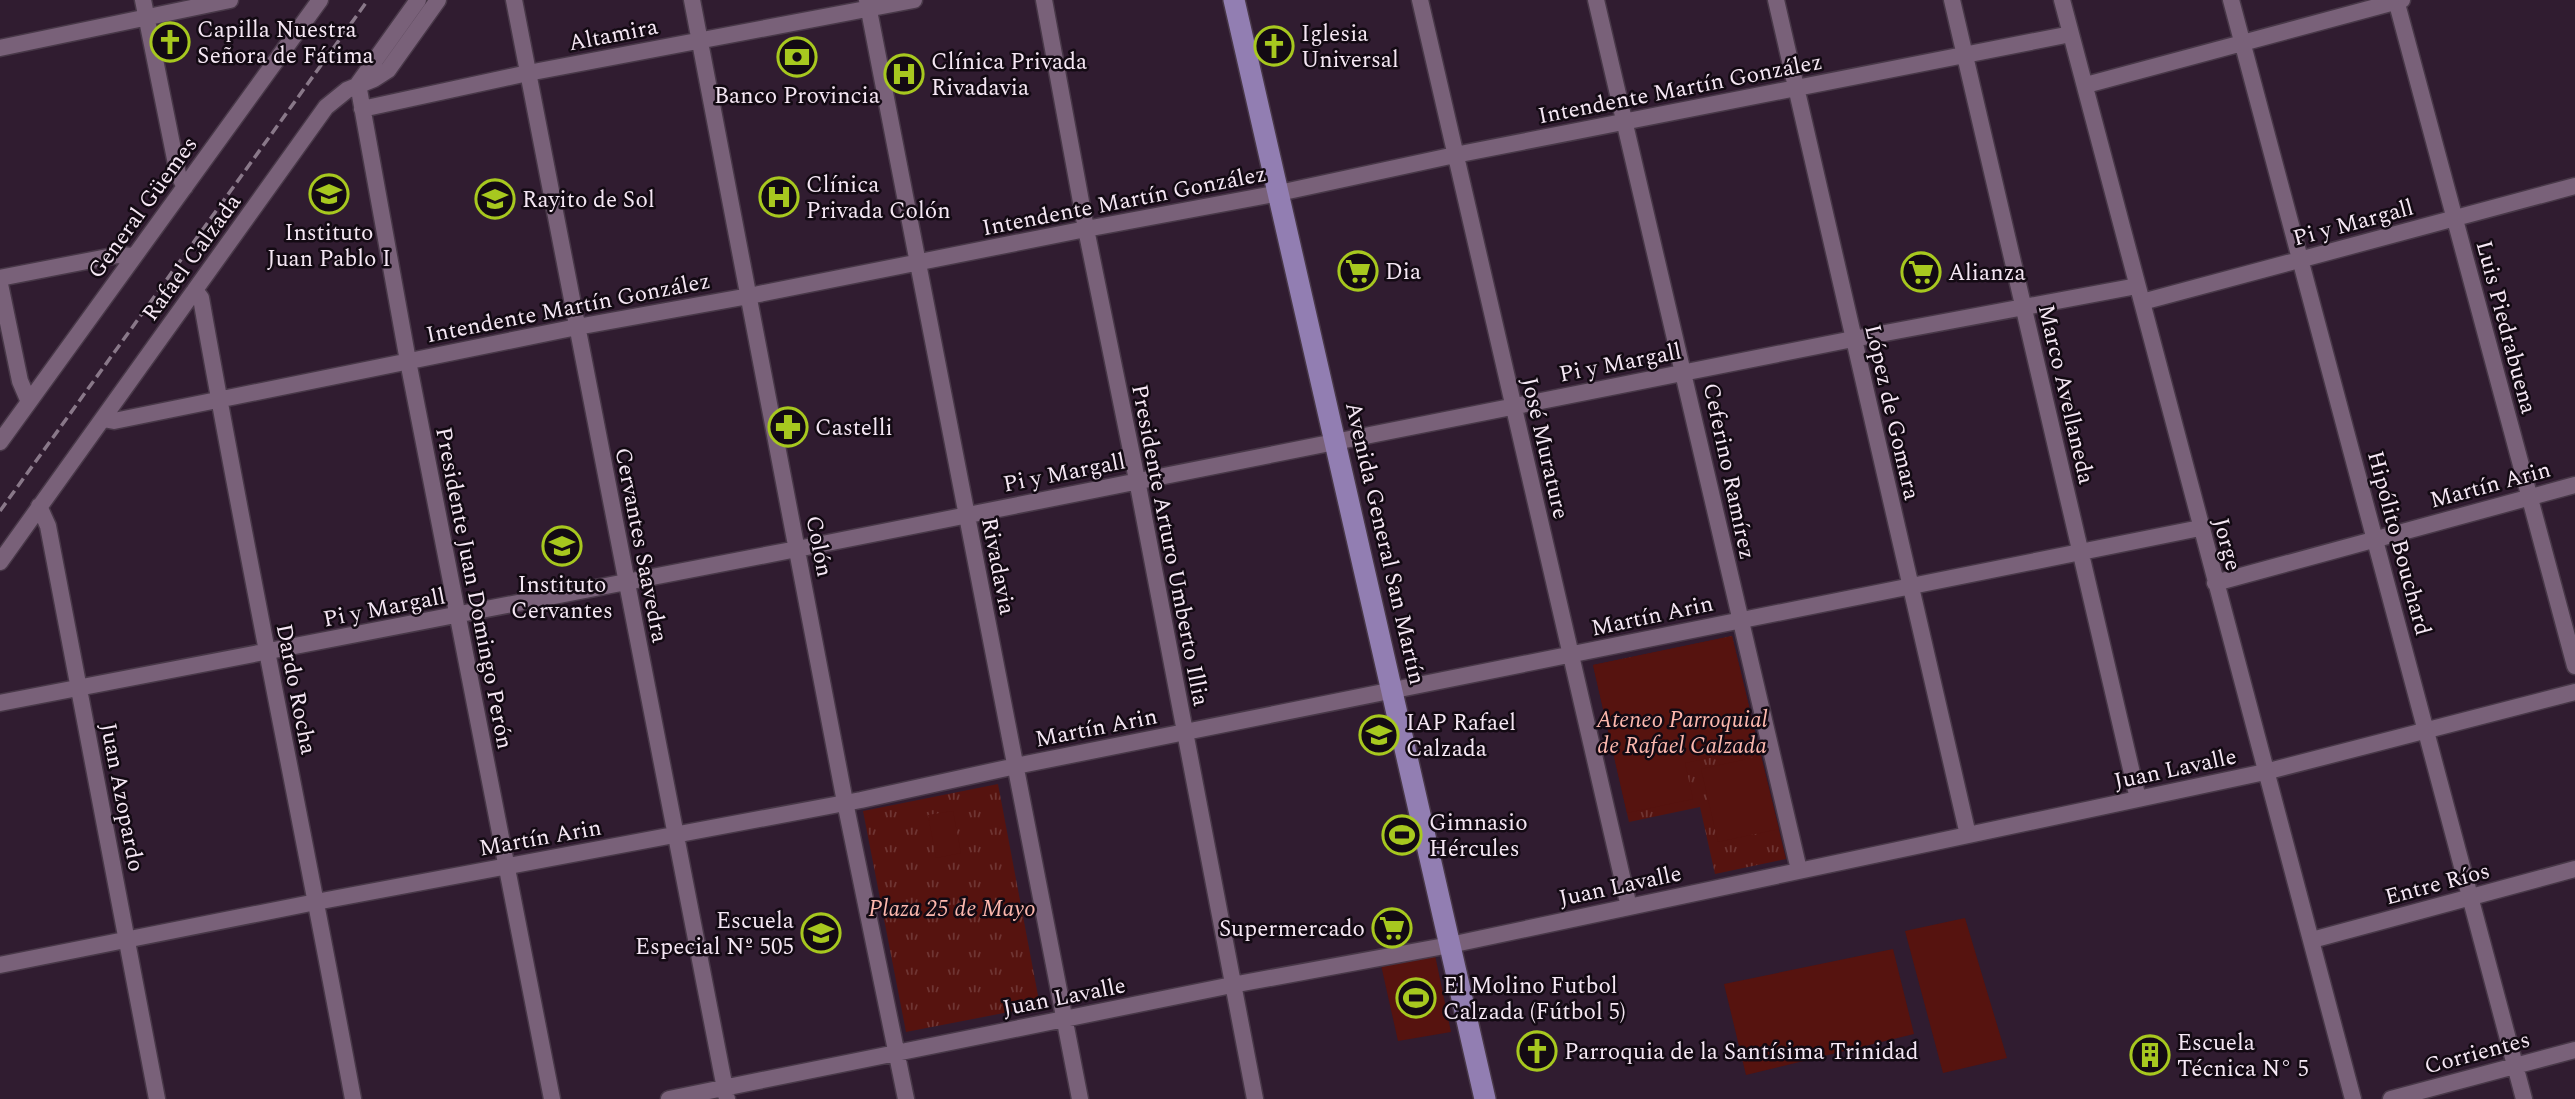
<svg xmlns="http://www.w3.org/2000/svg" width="2575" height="1099" font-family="Spectral,serif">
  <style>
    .park { fill: url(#park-tufts) }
    .pitch { fill: #56130f }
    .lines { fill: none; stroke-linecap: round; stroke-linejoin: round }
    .minor-casing { stroke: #483848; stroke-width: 19 }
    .major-casing { stroke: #483848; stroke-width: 24 }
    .minor { stroke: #796179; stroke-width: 16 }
    .major { stroke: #927eb2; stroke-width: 21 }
    .rail { stroke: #897889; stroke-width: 3.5; stroke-dasharray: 10 5; stroke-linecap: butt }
    .labels { text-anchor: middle; stroke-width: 5; stroke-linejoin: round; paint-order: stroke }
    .poi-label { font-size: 23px; fill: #f5e7f4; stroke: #130a13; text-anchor: start }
    .street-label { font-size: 23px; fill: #f5e7f4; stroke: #130a13 }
    .park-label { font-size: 23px; font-style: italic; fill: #fdb8ae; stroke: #130a13 }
  </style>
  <defs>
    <pattern id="park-tufts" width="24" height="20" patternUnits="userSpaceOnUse" patternTransform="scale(1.75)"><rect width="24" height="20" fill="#56130f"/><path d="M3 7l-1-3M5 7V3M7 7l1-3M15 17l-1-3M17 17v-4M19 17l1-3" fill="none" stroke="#6f3533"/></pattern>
  </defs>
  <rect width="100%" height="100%" fill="#301c30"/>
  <path class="park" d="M1732,636L1786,859L1715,874L1700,807L1629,822L1593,665Z
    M998,784L1040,1006L906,1032L863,811Z"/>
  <path class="pitch" d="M1732,636L1759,748L1685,763L1693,799L1627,813L1593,665Z
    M1761,756L1779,829L1718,842L1701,769Z
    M953,811L961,853L936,858L928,815Z
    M1965,918L2007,1058L1943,1073L1905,931Z
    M1893,949L1914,1034L1746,1075L1724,984Z
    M1435,955L1451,1032L1398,1041L1381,965Z"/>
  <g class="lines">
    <g class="minor-casing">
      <path id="minor" d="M143,0L178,174L185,187
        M514,0L727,1099
        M692,0L845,802L906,1099
        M867,0L1080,1099
        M1044,0L1086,229L1137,480L1255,1099
        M1420,0L1629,907
        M1596,0L1799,870
        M1776,0L1968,835
        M1952,0L2138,799
        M2062,0L2353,1099
        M2231,0L2524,1099
        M2396,0L2575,666
        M0,48L230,0
        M358,84L408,361L552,1099
        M358,84L418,0
        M2086,85L2402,0
        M362,109L528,73L914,0
        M0,278L118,255L134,256
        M0,284L20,381L29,402
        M195,290L201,298C248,566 304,832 353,1099
        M2142,302L2575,186
        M103,419L114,421L577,327L749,296L1086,229L1279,193L1455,155L2071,34
        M0,442L320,0
        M39,506L48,526L157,1099
        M0,562L326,107L347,90L374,79L388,70L438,0
        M2215,583L2575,485
        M0,703L797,549L1853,339L2137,286
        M2312,940L2575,869
        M0,965L316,902L861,800L1016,766L2200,528
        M669,1099L1232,985L1450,945L2265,772L2575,692
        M2391,1099L2575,1050"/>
    </g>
    <g class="major-casing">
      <path id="major" d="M1234,0L1485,1099"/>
    </g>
    <use href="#minor" class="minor"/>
    <use href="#major" class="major"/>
    <path class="rail" d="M0,511L368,0"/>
  </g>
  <defs>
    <g id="church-ring" transform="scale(2.0125)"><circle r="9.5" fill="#130a13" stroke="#a7c81f" stroke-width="1.5"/><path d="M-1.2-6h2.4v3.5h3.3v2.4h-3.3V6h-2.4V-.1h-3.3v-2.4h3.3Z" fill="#a7c81f"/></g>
    <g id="bank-ring" transform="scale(2.0125)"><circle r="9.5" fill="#130a13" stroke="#a7c81f" stroke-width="1.5"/><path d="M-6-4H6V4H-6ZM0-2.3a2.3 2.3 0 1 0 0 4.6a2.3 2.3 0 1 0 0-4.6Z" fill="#a7c81f"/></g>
    <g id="hospital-ring" transform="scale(2.0125)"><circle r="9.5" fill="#130a13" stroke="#a7c81f" stroke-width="1.5"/><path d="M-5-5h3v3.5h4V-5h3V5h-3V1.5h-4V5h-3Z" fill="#a7c81f"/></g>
    <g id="school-ring" transform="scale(2.0125)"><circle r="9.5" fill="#130a13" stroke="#a7c81f" stroke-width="1.5"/><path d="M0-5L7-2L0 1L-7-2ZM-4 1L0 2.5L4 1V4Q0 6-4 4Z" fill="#a7c81f"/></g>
    <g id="supermarket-ring" transform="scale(2.0125)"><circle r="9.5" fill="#130a13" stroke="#a7c81f" stroke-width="1.5"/><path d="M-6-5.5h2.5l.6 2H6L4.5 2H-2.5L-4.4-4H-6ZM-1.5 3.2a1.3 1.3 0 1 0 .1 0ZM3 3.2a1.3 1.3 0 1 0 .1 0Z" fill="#a7c81f"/></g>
    <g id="pharmacy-ring" transform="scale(2.0125)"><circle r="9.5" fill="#130a13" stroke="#a7c81f" stroke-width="1.5"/><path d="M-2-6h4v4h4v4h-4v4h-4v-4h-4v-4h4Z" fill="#a7c81f"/></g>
    <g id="university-ring" transform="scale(2.0125)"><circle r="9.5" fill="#130a13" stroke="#a7c81f" stroke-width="1.5"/><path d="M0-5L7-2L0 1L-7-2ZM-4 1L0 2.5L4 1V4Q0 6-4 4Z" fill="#a7c81f"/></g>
    <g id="stadium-ring" transform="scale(2.0125)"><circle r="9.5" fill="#130a13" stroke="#a7c81f" stroke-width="1.5"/><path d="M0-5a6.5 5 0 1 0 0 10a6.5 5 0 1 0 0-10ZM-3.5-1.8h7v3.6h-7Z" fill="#a7c81f"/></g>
    <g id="building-ring" transform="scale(2.0125)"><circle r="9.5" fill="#130a13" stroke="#a7c81f" stroke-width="1.5"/><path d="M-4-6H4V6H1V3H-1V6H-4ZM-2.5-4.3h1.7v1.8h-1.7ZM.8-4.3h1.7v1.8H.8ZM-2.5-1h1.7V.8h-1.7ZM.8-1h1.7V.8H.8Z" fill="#a7c81f"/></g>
  </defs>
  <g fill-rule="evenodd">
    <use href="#church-ring" x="170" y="42"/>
    <use href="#church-ring" x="1274" y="46"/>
    <use href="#bank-ring" x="797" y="57"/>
    <use href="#hospital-ring" x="904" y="74"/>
    <use href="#school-ring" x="329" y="194"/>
    <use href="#hospital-ring" x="779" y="197"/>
    <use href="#school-ring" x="495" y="199"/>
    <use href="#supermarket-ring" x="1358" y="271"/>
    <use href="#supermarket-ring" x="1921" y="272"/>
    <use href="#pharmacy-ring" x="788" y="427"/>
    <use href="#school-ring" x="562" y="546"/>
    <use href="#university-ring" x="1379" y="735"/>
    <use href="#stadium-ring" x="1402" y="835"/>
    <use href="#supermarket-ring" x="1392" y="928"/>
    <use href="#school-ring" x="821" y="933"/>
    <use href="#stadium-ring" x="1416" y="998"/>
    <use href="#church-ring" x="1537" y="1051"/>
    <use href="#building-ring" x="2150" y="1055"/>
  </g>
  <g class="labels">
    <g class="poi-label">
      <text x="197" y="37">Capilla Nuestra<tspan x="197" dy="26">Señora de Fátima</tspan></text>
      <text x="1301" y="41">Iglesia<tspan x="1301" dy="26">Universal</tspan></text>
      <text x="931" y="69">Clínica Privada<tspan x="931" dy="26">Rivadavia</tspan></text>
      <text x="797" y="103" text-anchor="middle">Banco Provincia</text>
      <text x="806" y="192">Clínica<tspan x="806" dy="26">Privada Colón</tspan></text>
      <text x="522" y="207">Rayito de Sol</text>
      <text x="329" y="240" text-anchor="middle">Instituto<tspan x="329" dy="26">Juan Pablo I</tspan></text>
      <text x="1385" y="279">Dia</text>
      <text x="1948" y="280">Alianza</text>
      <text x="815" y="435">Castelli</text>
      <text x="562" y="592" text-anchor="middle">Instituto<tspan x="562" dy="26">Cervantes</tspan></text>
      <text x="1406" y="730">IAP Rafael<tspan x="1406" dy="26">Calzada</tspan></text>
      <text x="1429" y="830">Gimnasio<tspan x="1429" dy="26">Hércules</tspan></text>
      <text x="794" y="928" text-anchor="end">Escuela<tspan x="794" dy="26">Especial Nº 505</tspan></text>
      <text x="1365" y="936" text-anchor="end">Supermercado</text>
      <text x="1443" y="993">El Molino Futbol<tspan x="1443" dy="26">Calzada (Fútbol 5)</tspan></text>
      <text x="2177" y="1050">Escuela<tspan x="2177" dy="26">Técnica N° 5</tspan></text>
      <text x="1564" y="1059">Parroquia de la Santísima Trinidad</text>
    </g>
    <g class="street-label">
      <text transform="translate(613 34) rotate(-11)" y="8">Altamira</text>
      <text transform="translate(1680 88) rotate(-11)" y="8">Intendente Martín González</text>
      <text transform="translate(1124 200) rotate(-11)" y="8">Intendente Martín González</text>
      <text transform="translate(142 207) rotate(-54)" y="8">General Güemes</text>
      <text transform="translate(2353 222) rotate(-15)" y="8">Pi y Margall</text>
      <text transform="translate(191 257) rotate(-54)" y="8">Rafael Calzada</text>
      <text transform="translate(568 307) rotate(-11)" y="8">Intendente Martín González</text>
      <text transform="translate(2507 327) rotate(75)" y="8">Luis Piedrabuena</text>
      <text transform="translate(1620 362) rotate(-11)" y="8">Pi y Margall</text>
      <text transform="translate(2067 394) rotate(77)" y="8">Marco Avellaneda</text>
      <text transform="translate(1893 412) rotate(77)" y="8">López de Gomara</text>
      <text transform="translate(1546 448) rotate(77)" y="8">José Murature</text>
      <text transform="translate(1730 471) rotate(78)" y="8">Ceferino Ramírez</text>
      <text transform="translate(1064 472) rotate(-11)" y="8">Pi y Margall</text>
      <text transform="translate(2490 484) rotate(-15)" y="8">Martín Arin</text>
      <text transform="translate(1386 543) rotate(77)" y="8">Avenida General San Martín</text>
      <text transform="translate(2400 543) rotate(75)" y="8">Hipólito Bouchard</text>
      <text transform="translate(2228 544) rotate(75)" y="8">Jorge</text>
      <text transform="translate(642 545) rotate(79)" y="8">Cervantes Saavedra</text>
      <text transform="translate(1171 545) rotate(79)" y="8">Presidente Arturo Umberto Illia</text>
      <text transform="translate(820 546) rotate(79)" y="8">Colón</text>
      <text transform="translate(999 566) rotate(79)" y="8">Rivadavia</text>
      <text transform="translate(475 588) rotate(79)" y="8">Presidente Juan Domingo Perón</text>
      <text transform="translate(384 607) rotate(-11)" y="8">Pi y Margall</text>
      <text transform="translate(1652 615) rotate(-12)" y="8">Martín Arin</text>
      <text transform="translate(297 689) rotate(79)" y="8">Dardo Rocha</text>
      <text transform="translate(1096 727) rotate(-11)" y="8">Martín Arin</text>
      <text transform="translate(2175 768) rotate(-12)" y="8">Juan Lavalle</text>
      <text transform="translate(123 797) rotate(79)" y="8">Juan Azopardo</text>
      <text transform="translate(540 837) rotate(-10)" y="8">Martín Arin</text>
      <text transform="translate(2437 883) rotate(-15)" y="8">Entre Ríos</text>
      <text transform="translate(1620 885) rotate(-12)" y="8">Juan Lavalle</text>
      <text transform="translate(1064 996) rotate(-11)" y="8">Juan Lavalle</text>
      <text transform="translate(2477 1052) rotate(-15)" y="8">Corrientes</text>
    </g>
    <g class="park-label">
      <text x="1682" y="727">Ateneo Parroquial<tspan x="1682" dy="26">de Rafael Calzada</tspan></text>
      <text x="952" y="916">Plaza 25 de Mayo</text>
    </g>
  </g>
</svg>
